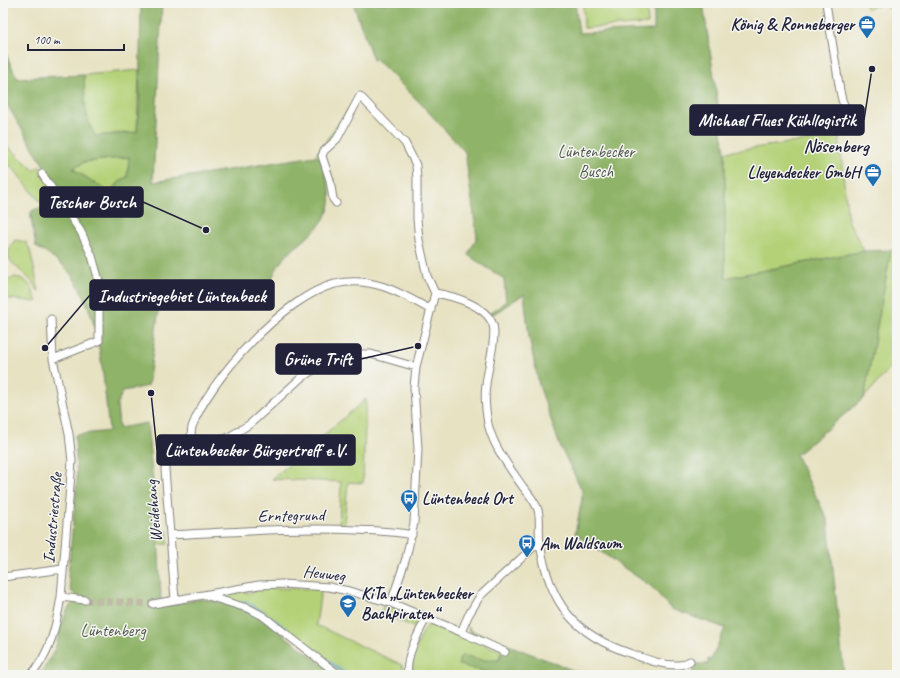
<svg xmlns="http://www.w3.org/2000/svg" width="900" height="678" font-family="Caveat,sans-serif">
  <style>
    .green { fill: #b4d177; stroke: #6b7a59 }
    .forest { fill: #8fb368; stroke: #586a52; fill-rule: evenodd }
    .lines { fill: none; stroke-linecap: round; stroke-linejoin: round }
    .stream { stroke: #67aadc; stroke-width: 2 }
    .minor-tunnel { stroke: #c0bca7; stroke-width: 7; stroke-dasharray: 7 3.5; stroke-linecap: butt }
    .minor-casing { stroke: #84827e; stroke-width: 9 }
    .minor { stroke: #fff; stroke-width: 7 }
    .labels { text-anchor: middle; stroke-width: 3; stroke-linejoin: round; paint-order: stroke }
    .poi-label { font-size: 17px; font-weight: bold; fill: #22223b; stroke: #f6f6f2; text-anchor: start }
    .park-label { font-size: 17px; fill: #4e574d; stroke: #f6f6f2 }
    .street-label { font-size: 17px; fill: #22223b; stroke: #f6f6f2 }
    .neighbourhood-label { font-size: 18px; font-weight: bold; fill: #22223b; stroke: #f6f6f2 }
    .leader { fill: none; stroke: #22223b; stroke-width: 1.5 }
    .callout-dot { fill: #22223b; stroke: #f6f6f2; stroke-width: 1.5 }
    .callout { fill: #22223b; stroke: #22223b; stroke-width: 1.5 }
    .callout-label { font-size: 18px; text-anchor: middle; font-weight: bold; fill: #fff }
  </style>
  <rect width="100%" height="100%" fill="#f6f6f2"/>
  <filter id="ink" filterUnits="userSpaceOnUse"><feTurbulence type="fractalNoise" baseFrequency=".025" numOctaves="2"/><feDisplacementMap in="SourceGraphic" scale="8" xChannelSelector="R" yChannelSelector="G"/><feConvolveMatrix kernelMatrix="1 2 1 2 8 2 1 2 1" color-interpolation-filters="sRGB"/></filter>
  <filter id="wash" filterUnits="userSpaceOnUse"><feTurbulence type="fractalNoise" baseFrequency=".012" numOctaves="4" result="noise"/><feDisplacementMap in="SourceGraphic" scale="16" xChannelSelector="R" yChannelSelector="G"/><feGaussianBlur stdDeviation="0.9" result="paint"/><feColorMatrix in="noise" values="0 0 0 0 0 0 0 0 0 0 0 0 0 0 0 0 0 1.4 0 .05"/><feComposite in="paint" operator="in"/></filter>
  <g filter="url(#wash)">
    <rect width="100%" height="100%" fill="#e7e2c2"/>
    <path class="green" d="M583,3H647L648,24L584,28Z
      M864,3H897V17L891,9L882,4L867,9Z
      M139,70L137,132L95,136L88,122L85,104L84,75Z
      M353,103L335,139L320,158L315,156Z
      M839,136L848,220L864,251L725,278V152Z
      M3,142L34,170L40,166L55,192L80,227L44,207L12,167L3,162Z
      M130,157L127,177L123,179L109,192L73,169L84,162Z
      M15,240L26,242L30,250L39,291H38C31,276 16,270 8,257L10,247Z
      M891,250H897V360L864,398Z
      M15,277C31,280 32,289 37,302L3,298V283Z
      M366,399L363,483L348,482L344,525L339,526L341,482L272,479Z
      M168,531V544L158,545V532Z
      M270,588L321,589L316,625L402,665L405,675H344L272,620L221,597V595L244,589L245,593L255,592V589Z
      M384,604L417,618L419,624L417,629L381,612Z
      M433,624L502,651L498,660L495,675H412C411,659 418,639 427,626Z"/>
    <path class="forest" d="M141,3H162L153,182L315,156L320,158C323,169 328,180 330,191C335,221 305,238 287,255C280,262 276,269 272,278L273,281L272,290L262,295L243,296L218,303L213,298L188,305L174,299L159,308L148,386L123,391L117,404L119,428L147,423L158,532L161,600H153L152,607H158L201,599L234,605L259,616L336,675H39C45,667 51,658 55,648C60,635 63,607 76,601L77,596L71,591L68,576L77,481L75,435L109,431C103,380 102,316 70,273C61,262 48,254 36,247L31,219V212L33,210L44,207L55,198L79,224L3,98V45L7,56L17,78L84,75L85,104L88,122L95,136L137,132L139,109ZM129,157L127,177L123,179L109,192L73,169L84,162Z
      M353,3H575L579,33L654,30V3H703L725,152V278L864,251L891,250L864,398L796,455L828,521L844,675H691L697,664H708V659L711,660L725,628L671,609L652,587L575,534L582,499V490L560,446L539,385L529,337L524,294L492,315L490,313L506,302L504,279L468,255L477,237L465,152L423,106L378,61L373,60Z
      M469,627L470,630L585,675H492L486,672L459,665V659L463,655L482,660H499L504,648L472,634L468,630Z"/>
    <g class="lines">
      <path class="stream" d="M241,602L248,603L264,612L347,675"/>
    </g>
  </g>
  <g filter="url(#ink)">
    <g class="lines">
      <path class="minor-tunnel" d="M85,600L153,604"/>
      <g class="minor-casing">
        <path id="minor" d="M826,3L840,91L842,100L853,125
          M42,174L81,232L92,256L99,281V341L53,359
          M336,203L333,199L330,180L322,156L324,151L337,139L360,96L405,143L416,165L417,179V219L419,240L427,276L435,293L416,367L414,387L418,449L414,523L406,558L391,603
          M435,293C453,296 486,305 493,325C497,338 487,370 486,385C484,398 486,412 488,424C494,448 509,467 523,487C529,494 535,501 538,510C541,520 538,532 540,543C549,603 574,635 632,654C646,659 663,666 679,665C682,665 686,663 690,661
          M193,451C192,443 190,435 192,427C208,381 286,295 335,284C371,275 401,293 431,310
          M170,535C232,532 295,527 357,530C375,531 394,531 412,535
          M3,577L63,569
          M208,596L250,609L263,616L339,675
          M61,597L85,600
          M175,600L165,469L166,463L171,459L227,438L250,424L302,377L327,362L352,354H371L416,367
          M153,604L259,585L282,584L329,587L349,591L391,603L461,632L505,652
          M461,632L468,616L480,596L539,542
          M31,675C51,652 56,626 61,597L72,461L69,434L53,359L51,319
          M408,675C405,656 418,635 426,618"/>
      </g>
      <use href="#minor" class="minor"/>
    </g>
  </g>
  <defs>
    <g id="office-pin" transform="scale(0.9)"><path d="M0 17L-7.5 6A9.5 9.5 0 1 1 7.5 6Z" fill="#1f6fb2" stroke="#f6f6f2"/><path d="M-6-3h4V-5.5h4V-3h4V5H-6ZM-1-4.5V-3h2v-1.5ZM-6 0V1H6V0Z" fill="#fff"/></g>
    <g id="bus-pin" transform="scale(0.9)"><path d="M0 17L-7.5 6A9.5 9.5 0 1 1 7.5 6Z" fill="#1f6fb2" stroke="#f6f6f2"/><path d="M-5-6H5V4H4V6H2V4H-2V6H-4V4H-5ZM-3.5-4V0h7V-4ZM-3.5 1.2v1.5H-2V1.2ZM2 1.2v1.5H3.5V1.2Z" fill="#fff"/></g>
    <g id="school-pin" transform="scale(0.9)"><path d="M0 17L-7.5 6A9.5 9.5 0 1 1 7.5 6Z" fill="#1f6fb2" stroke="#f6f6f2"/><path d="M0-5L7-2L0 1L-7-2ZM-4 1L0 2.5L4 1V4Q0 6-4 4Z" fill="#fff"/></g>
  </defs>
  <g fill-rule="evenodd">
    <use href="#office-pin" x="867" y="24"/>
    <use href="#office-pin" x="873" y="172"/>
    <use href="#bus-pin" x="409" y="498"/>
    <use href="#bus-pin" x="527" y="543"/>
    <use href="#school-pin" x="348" y="603"/>
  </g>
  <g class="labels">
    <g class="poi-label">
      <text x="854" y="30" text-anchor="end">König &amp; Ronneberger</text>
      <text x="860" y="178" text-anchor="end">Lleyendecker GmbH</text>
      <text x="422" y="504">Lüntenbeck Ort</text>
      <text x="540" y="549">Am Waldsaum</text>
      <text x="361" y="599">KiTa „Lüntenbecker<tspan x="361" dy="20">Bachpiraten“</tspan></text>
    </g>
    <g class="park-label">
      <text x="596" y="157">Lüntenbecker<tspan x="596" dy="20">Busch</tspan></text>
      <text x="113" y="636">Lüntenberg</text>
    </g>
    <g class="street-label">
      <text transform="translate(153 511) rotate(-95)" y="6">Weidehang</text>
      <text transform="translate(291 515) rotate(-1)" y="6">Erntegrund</text>
      <text transform="translate(52 518) rotate(-85)" y="6">Industriestraße</text>
      <text transform="translate(324 573) rotate(7)" y="6">Heuweg</text>
    </g>
    <g class="neighbourhood-label">
      <text x="836" y="152">Nösenberg</text>
    </g>
  </g>
  <path class="leader" d="M872 69L864 120M206 230L143 202M45 348L90 295M418 346L361 359M151 393L157 450"/>
  <g class="callout-dot">
    <circle cx="872" cy="69" r="4"/>
    <circle cx="206" cy="230" r="4"/>
    <circle cx="45" cy="348" r="4"/>
    <circle cx="418" cy="346" r="4"/>
    <circle cx="151" cy="393" r="4"/>
  </g>
  <g class="callout">
    <rect x="690" y="105" width="174" height="30" rx="4"/>
    <rect x="40" y="187" width="103" height="30" rx="4"/>
    <rect x="90" y="280" width="184" height="30" rx="4"/>
    <rect x="276" y="344" width="85" height="30" rx="4"/>
    <rect x="157" y="435" width="198" height="30" rx="4"/>
  </g>
  <g class="callout-label">
    <text x="777" y="126">Michael Flues Kühllogistik</text>
    <text x="92" y="208">Tescher Busch</text>
    <text x="182" y="302">Industriegebiet Lüntenbeck</text>
    <text x="318" y="365">Grüne Trift</text>
    <text x="256" y="456">Lüntenbecker Bürgertreff e.V.</text>
  </g>
  <rect width="900" height="678" fill="none" stroke="#f6f6f2" stroke-width="16"/>
  <path d="M28 44v6h96v-6" fill="none" stroke="#22223b" stroke-width="2"/>
  <text x="34" y="44" font-size="12" fill="#22223b" stroke="#f6f6f2" stroke-width="3" paint-order="stroke">100 m</text>
</svg>
